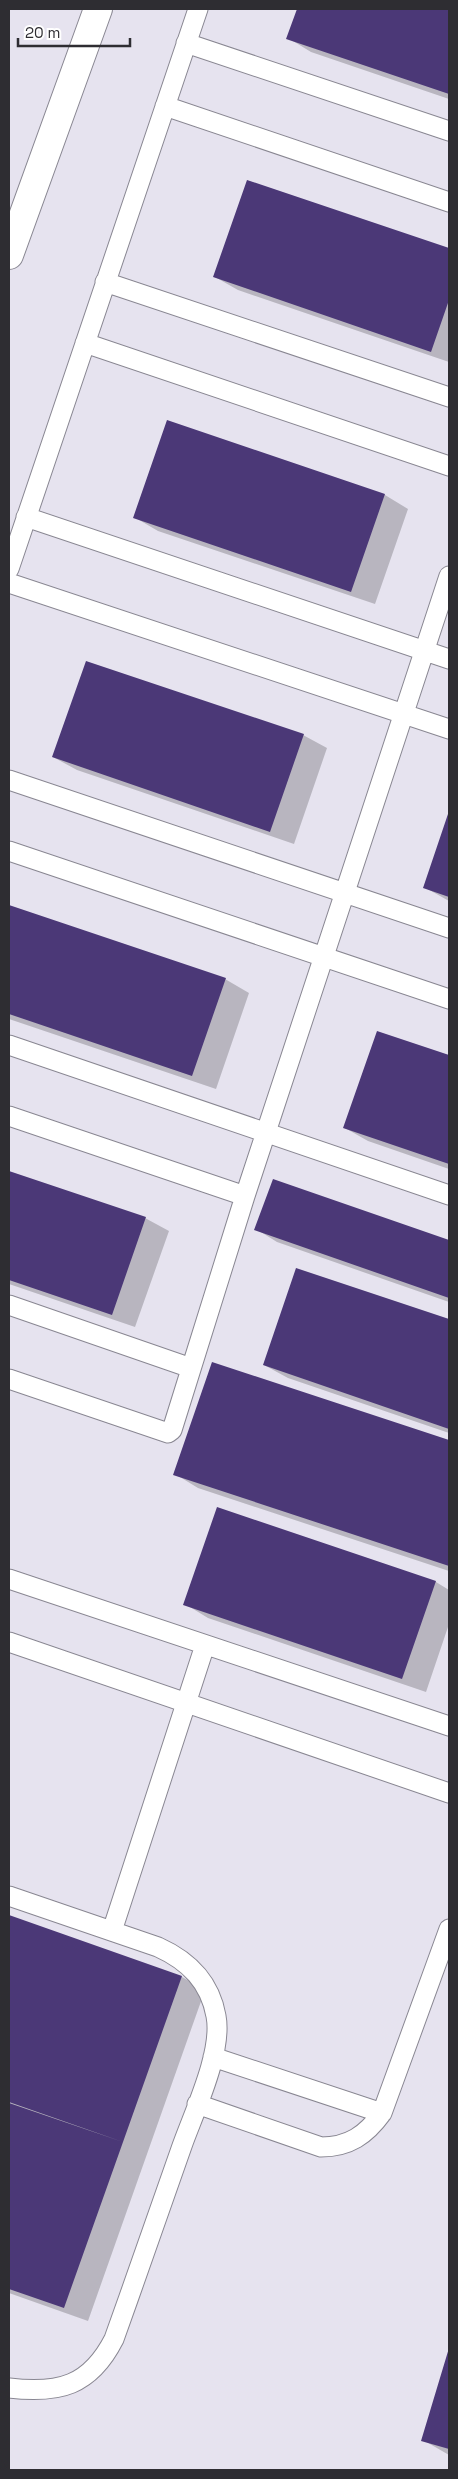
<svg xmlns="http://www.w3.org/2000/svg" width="458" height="2479" font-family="'Space Grotesk',sans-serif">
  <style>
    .shadow { fill: #0003 }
    .building { fill: #4b3877 }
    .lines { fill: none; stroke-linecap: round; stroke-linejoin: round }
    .lane-casing { stroke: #898792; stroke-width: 21 }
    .secondary-casing { stroke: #898792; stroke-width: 30 }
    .lane { stroke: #fff; stroke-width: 19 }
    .secondary { stroke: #fff; stroke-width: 28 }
  </style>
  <rect width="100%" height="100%" fill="#e6e3ef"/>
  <path class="shadow" d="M298,9H449V99L311,52L288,38Z
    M248,181L449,249V362L238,290L215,277Z
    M167,422L385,495L408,509L375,604L158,531L134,517Z
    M303,735L327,748L294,844L77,770L53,757Z
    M449,814V901L424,887Z
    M9,906L225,979L249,993L216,1089L9,1019Z
    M378,1032L449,1057V1169L368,1141L345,1128Z
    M9,1172L145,1218L169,1231L135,1327L9,1284Z
    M274,1180L449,1242V1302L277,1242L256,1229Z
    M297,1270L449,1320V1433L288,1378L264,1365Z
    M213,1363L449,1442V1571L198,1488L175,1474Z
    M218,1509L436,1582L449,1590V1624L426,1692L208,1618L185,1604Z
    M9,1916L182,1977L205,1990L88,2321L9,2293Z
    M449,2351V2455L423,2440Z"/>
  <path class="building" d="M297,9H449V94L286,39Z
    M247,180L449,248V300L431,352L213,277Z
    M167,420L385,494L351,592L133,518Z
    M86,661L304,734L270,832L52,757Z
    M449,811V897L423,888Z
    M9,905L226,978L192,1076L9,1014Z
    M377,1031L449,1055V1164L343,1128Z
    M9,1171L146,1217L112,1315L9,1280Z
    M273,1179L449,1240V1298L254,1230Z
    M296,1268L449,1319V1429L263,1365Z
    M212,1362L449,1440V1566L173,1475Z
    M217,1507L436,1581L402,1679L183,1605Z
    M9,1915L182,1976L123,2142L9,2102Z
    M9,2103L123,2142L64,2308L9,2289Z
    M449,2348V2449L421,2441Z"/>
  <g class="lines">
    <g class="lane-casing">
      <path id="lane" d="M186,43L449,131
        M165,106L449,202
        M105,282L449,397
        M85,343L449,466
        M26,517L449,659
        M9,569L198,9
        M9,583L449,729
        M9,780L449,928
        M9,851L449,999
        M9,1045L449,1195
        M9,1116L245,1196
        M9,1305L191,1368
        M9,1379L168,1433L172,1430L245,1196L449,576
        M9,1579L449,1726
        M9,1642L449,1793
        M9,1896L158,1947C189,1961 210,1982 216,2016C223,2052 194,2112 182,2146C159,2211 137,2275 114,2339C90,2386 59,2394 9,2388
        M112,1931L205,1645
        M213,2057L382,2113
        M197,2104L321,2147C349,2147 366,2135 382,2113L449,1929"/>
    </g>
    <g class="secondary-casing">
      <path id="secondary" d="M9,255L98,9"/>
    </g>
    <use href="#lane" class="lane"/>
    <use href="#secondary" class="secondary"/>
  </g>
  <rect width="458" height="2479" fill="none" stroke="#2e2d32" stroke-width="20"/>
  <path d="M18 38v8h112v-8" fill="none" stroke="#2e2d32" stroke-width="2.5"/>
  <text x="25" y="38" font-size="15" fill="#2e2d32" stroke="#ffffff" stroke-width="4" paint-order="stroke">20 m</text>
</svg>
